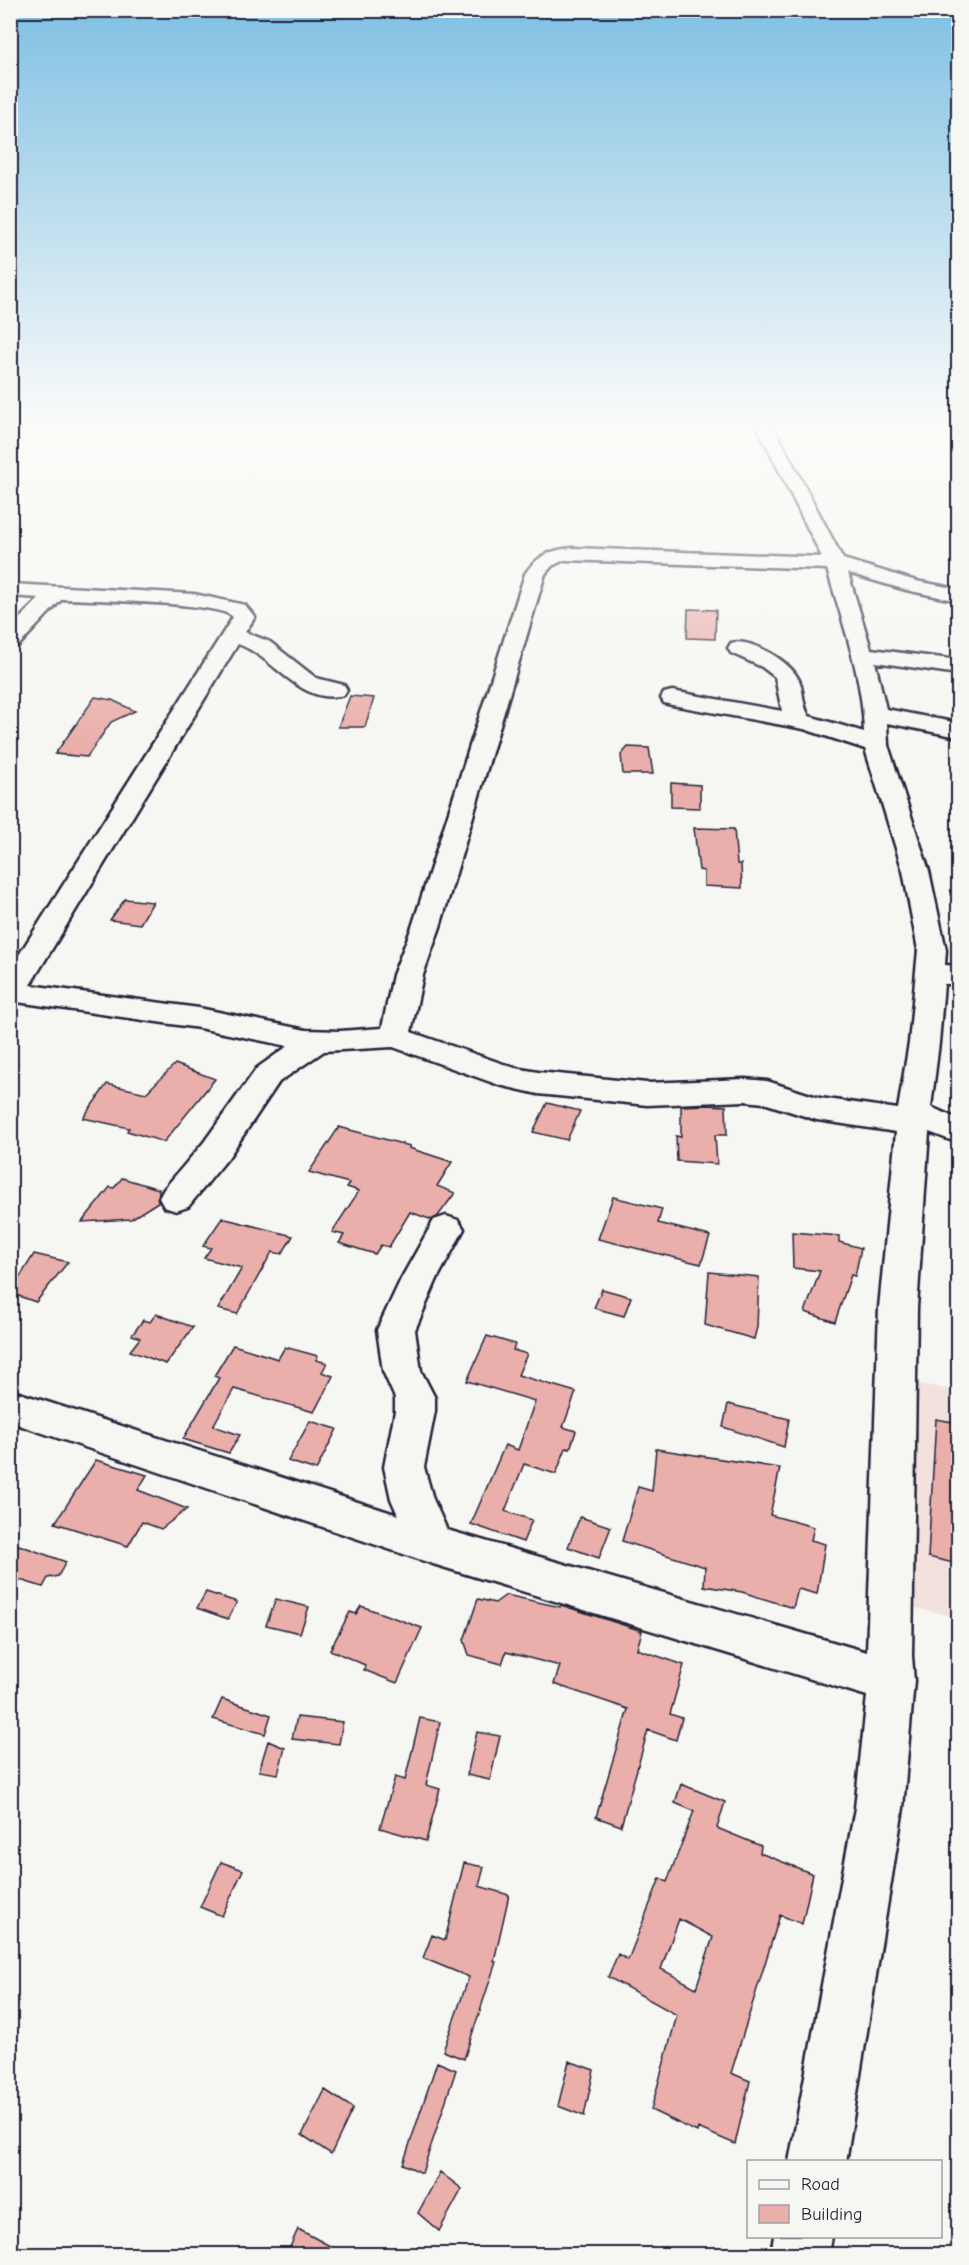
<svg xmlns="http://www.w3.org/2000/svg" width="969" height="2265" font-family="'Comic Neue',sans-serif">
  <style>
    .built { fill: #f2e1dd }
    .building { fill: #eaafab; stroke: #22223b; stroke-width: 1.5; fill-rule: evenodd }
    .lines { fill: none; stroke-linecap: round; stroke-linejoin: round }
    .minor-casing { stroke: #22223b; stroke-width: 5 }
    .minor { fill: #f6f6f2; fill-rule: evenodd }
  </style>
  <rect width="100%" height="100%" fill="#f6f6f2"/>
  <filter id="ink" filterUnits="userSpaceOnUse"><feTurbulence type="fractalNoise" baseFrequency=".0167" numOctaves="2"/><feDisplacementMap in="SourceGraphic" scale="12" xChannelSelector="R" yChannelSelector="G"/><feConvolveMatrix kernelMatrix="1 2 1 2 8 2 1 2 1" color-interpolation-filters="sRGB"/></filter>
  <g filter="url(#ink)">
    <path class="built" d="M914,1383L958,1391V1617L906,1606Z"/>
    <path class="building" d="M688,609L716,610L715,639L687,638Z
      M350,696L374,698L365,727H338Z
      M95,697L112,700L135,711L111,722L87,757L55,754Z
      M628,747L649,748L653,774H623L621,755Z
      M671,783L700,785V808L671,807Z
      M694,828L734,829L737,864H741L742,888L704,886V871L699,870Z
      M125,899L153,902L140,924L110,920Z
      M175,1064L215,1079L164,1142L127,1131L129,1128L83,1118L107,1084L146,1093Z
      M547,1103L580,1111L567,1140L533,1132Z
      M707,1105L726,1106L727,1135H715L717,1164L677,1161L676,1136L681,1137V1106Z
      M339,1127L410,1146L409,1148L452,1162L437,1186L455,1193L438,1216L432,1220L410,1212L389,1247L381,1245L375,1254L339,1243L344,1235L332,1232L359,1191L347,1187L349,1183L309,1172Z
      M122,1178L159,1189L158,1202L131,1219L82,1222L110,1187L114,1188Z
      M613,1197L662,1209L658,1223L710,1236L701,1264L598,1239Z
      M222,1218L293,1236L282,1254L272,1252L237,1314L218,1309L242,1268L204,1258L211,1248L203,1246Z
      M792,1232L839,1236V1242L861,1248L855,1276L851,1275L835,1322L805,1312L820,1271L793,1268Z
      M34,1254L68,1262L36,1302L10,1293Z
      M709,1272L759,1277L757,1327L754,1339L705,1325Z
      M602,1289L631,1297L624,1316L594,1308Z
      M156,1314L193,1327L166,1364L130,1351L140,1338L132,1335L143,1320L150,1322Z
      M487,1336L515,1344L513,1350L527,1354L518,1375L576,1392L563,1427L576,1431L570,1449L566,1448L556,1474L524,1464L505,1511L532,1520L523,1542L471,1524L505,1445L518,1450L535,1401L467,1381Z
      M233,1345L278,1359L285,1347L318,1356L316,1360L327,1363L322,1372L333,1376L314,1412L234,1389L213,1426L240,1435L229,1453L183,1439L219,1378L214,1376Z
      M728,1404L789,1419L784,1447L723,1427Z
      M936,1419L958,1423V1564L928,1557Z
      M310,1421L337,1429L316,1470L288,1461Z
      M656,1449L780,1468L770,1515L814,1527L811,1540L825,1544L817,1594L798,1589L793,1608L742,1592L704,1586L705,1567L622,1541L638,1487L652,1491Z
      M96,1460L147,1475L138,1490L187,1509L161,1529L142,1522L128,1546L55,1523Z
      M580,1517L611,1527L599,1558L568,1547Z
      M19,1545L66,1562L58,1576L48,1578L43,1587L10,1577V1558Z
      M206,1592L237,1602L228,1619L197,1608Z
      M506,1595L560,1607L561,1605L642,1631L637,1649L684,1665L670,1714L682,1718L676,1740L648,1730L621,1826L596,1817L628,1709L554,1684L560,1666L506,1652L502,1664L469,1655L464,1640L478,1599L495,1603Z
      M276,1599L309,1607L300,1633L266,1625Z
      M361,1606L422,1628L397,1683L364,1670L365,1665L330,1650L350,1612L356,1614Z
      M222,1699L271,1715L265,1734L213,1719Z
      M297,1717L343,1722L339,1744L292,1739Z
      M420,1718L440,1722L426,1785L440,1789L426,1841L380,1828L395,1777L405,1780Z
      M477,1732L500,1736L490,1780L467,1775Z
      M268,1741L285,1748L278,1774L259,1771Z
      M681,1784L725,1802L717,1828L761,1846L760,1853L813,1874L802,1924L780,1915L731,2073L750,2081L735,2144L698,2128L697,2132L651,2110L677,2015L608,1977L618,1954L628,1960L660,1878L667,1882L694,1811L675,1803ZM679,1919L713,1937L696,1988L661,1969Z
      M221,1862L243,1870L222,1916L200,1907Z
      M464,1863L484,1867L479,1886L509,1895L494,1961L496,1962L464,2059L443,2051L469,1977L423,1958L432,1935L445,1940Z
      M569,2061L594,2070L584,2116L558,2106Z
      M437,2062L456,2070L422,2173L403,2164Z
      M325,2090L353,2108L331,2154L302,2135Z
      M440,2172L462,2189L439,2231L418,2213Z
      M298,2229L345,2254H287Z"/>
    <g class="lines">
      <g class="minor-casing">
        <path id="minor" d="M757,426H773L843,559L916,581L958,589V601L906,590L848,573L871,649L958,660V674L875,662L886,709L958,723V737L887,723L888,745L929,871L946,950L945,965L958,966V984H944L939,1043L931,1107L958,1119V1143L929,1132L917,1308L912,1656L914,1681L903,1808L846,2162H789L855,1808L867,1696L433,1564L10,1422V1390L398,1515L391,1499L384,1467L395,1411V1398L383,1371L377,1330L401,1279L434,1220L446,1216L458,1220L464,1229L437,1279L415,1330L421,1371L435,1398V1411L424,1467L433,1499L447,1530L867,1652L879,1308L896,1132L817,1120L764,1103L745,1101L647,1105L538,1094L499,1085L393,1047L324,1051L279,1082L228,1158L188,1207L176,1211L164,1207L159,1198L164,1189L204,1142L257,1068L288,1046L199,1028L10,1001V969L233,617C222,602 87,600 62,599L18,646L10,647V628L40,598L10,596V584L194,594L245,605L255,617L245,632L270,642L316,678L344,685L347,690L344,695C300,706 275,657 238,644L30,985L199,1008L306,1030L340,1031L382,1028L393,975L412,927L525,574C537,556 550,550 572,548L822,557ZM564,560L827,569C842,621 863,677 864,732L809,716C802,705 804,692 799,680C790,661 751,638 731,643L728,648L731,653L762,667L775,677L782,711L672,691L664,693L661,698L664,703L672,705L804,729L865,749L903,871L918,950L909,1043L898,1109L820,1098L767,1081L745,1079L647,1083L538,1072L515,1068L411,1032L423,975L440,927L545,574L552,566Z
          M774,2236H832L829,2254H771Z"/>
      </g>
      <use href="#minor" class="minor"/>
    </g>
  </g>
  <linearGradient id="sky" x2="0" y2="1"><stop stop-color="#7fc0e3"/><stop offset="0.57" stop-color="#fbfbf9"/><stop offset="1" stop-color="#fbfbf9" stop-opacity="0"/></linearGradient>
  <rect width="969" height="743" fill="url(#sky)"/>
  <rect width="969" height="2265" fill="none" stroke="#f6f6f2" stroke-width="36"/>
  <rect x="18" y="18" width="933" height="2229" fill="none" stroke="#22223b" stroke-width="2" filter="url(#ink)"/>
  <rect x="747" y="2160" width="195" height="78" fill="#f6f6f2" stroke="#a1a1a9" stroke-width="1.5"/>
  <rect x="759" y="2180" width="30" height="9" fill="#f6f6f2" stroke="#a1a1a9" stroke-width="1.5"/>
  <text x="801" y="2190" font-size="18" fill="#22223b">Road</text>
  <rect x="759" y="2205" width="30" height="18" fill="#eaafab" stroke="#a1a1a9" stroke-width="1.5"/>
  <text x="801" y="2220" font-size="18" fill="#22223b">Building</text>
</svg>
